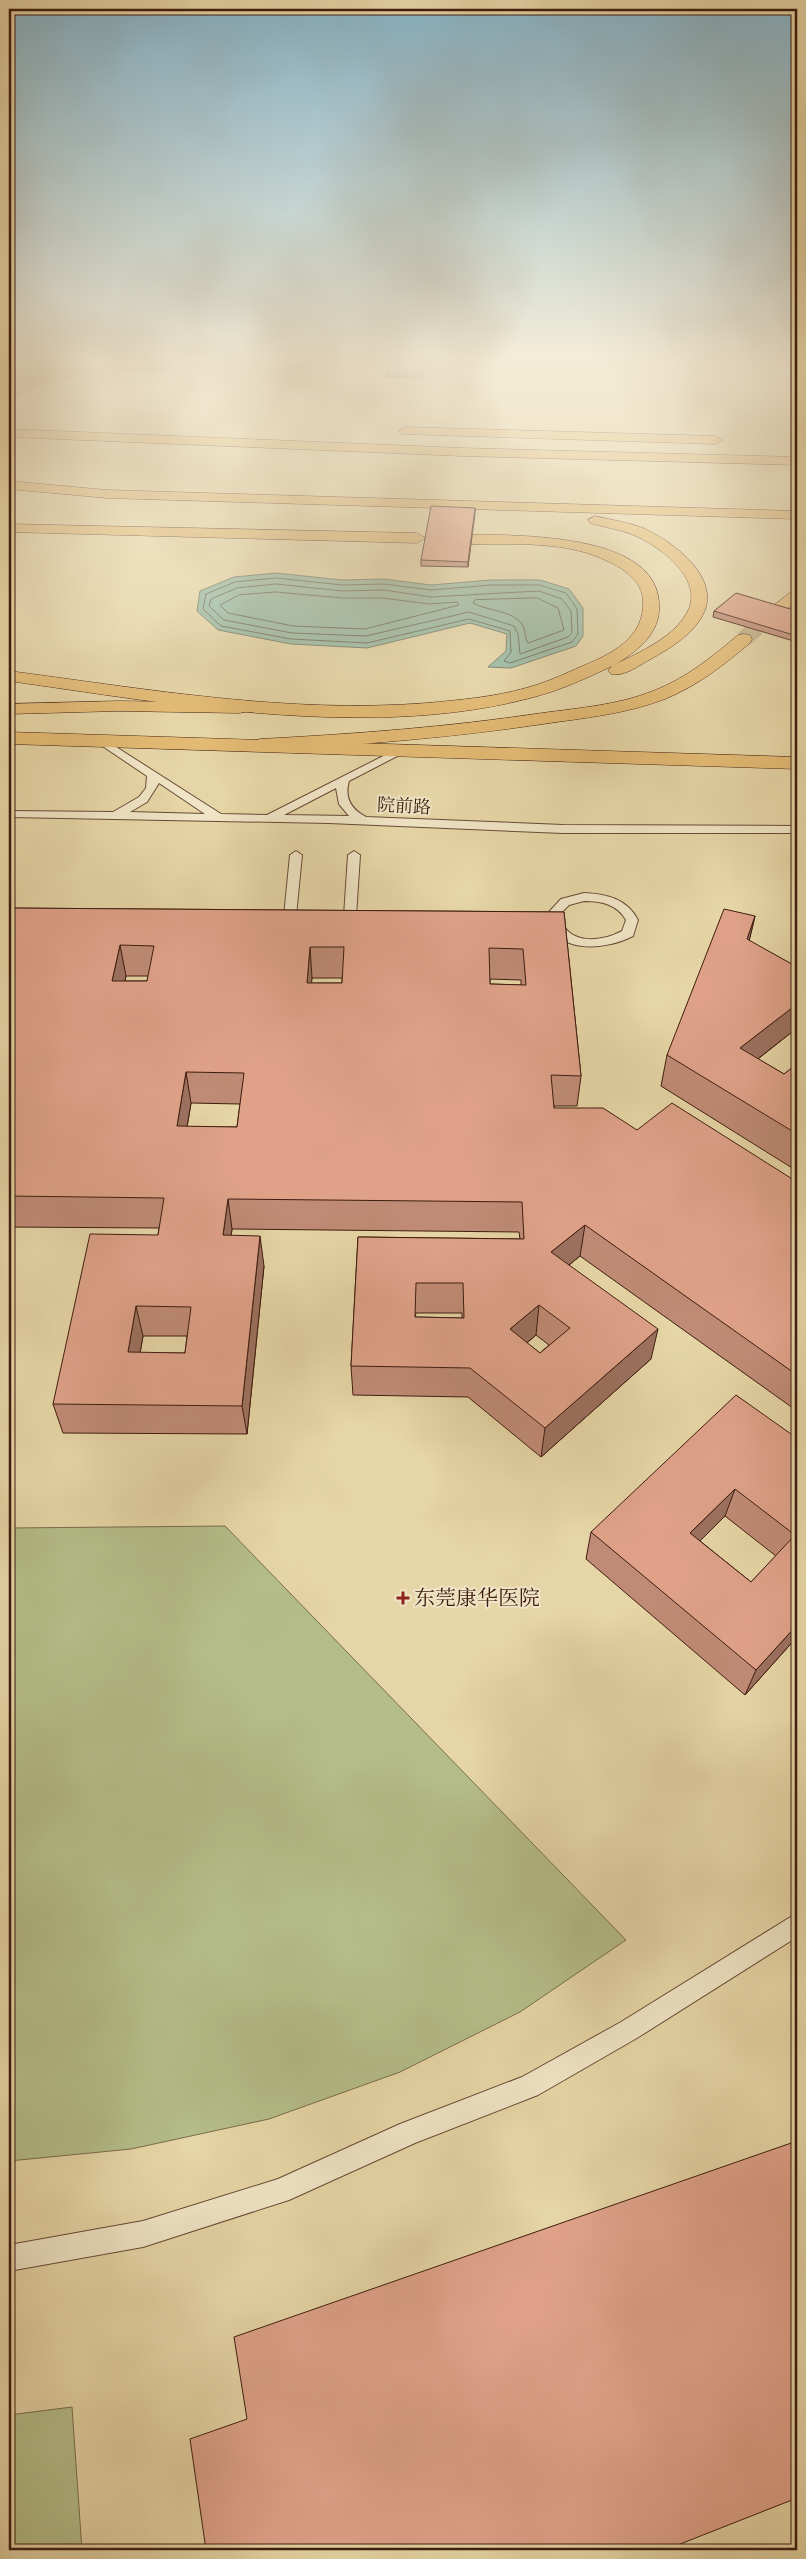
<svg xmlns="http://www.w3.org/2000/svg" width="806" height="2559" font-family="'IM FELL Double Pica','Noto Serif SC',serif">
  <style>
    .green { fill: #b4bd88; stroke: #796c4c }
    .water { fill: #97b9a2; stroke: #737a67 }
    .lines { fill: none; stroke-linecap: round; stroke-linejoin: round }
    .shore { stroke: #6a6a58; stroke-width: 1 }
    .motorway-tunnel-far1 { stroke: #c4b088; stroke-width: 14; stroke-dasharray: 14 7; stroke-linecap: butt }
    .motorway-tunnel { stroke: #c4b088; stroke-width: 17; stroke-dasharray: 17 9; stroke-linecap: butt }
    .service-casing { stroke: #684a35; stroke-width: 2 }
    .trunk-casing { stroke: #3e1c0f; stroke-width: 1 }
    .motorway-casing { stroke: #3e1c0f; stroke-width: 1 }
    .service { fill: #efe4c5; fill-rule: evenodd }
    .trunk { fill: #e3ba73; fill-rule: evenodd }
    .motorway { fill: #e3ba73; fill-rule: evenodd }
    .wall { fill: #c08b76; stroke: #3e1c0f; fill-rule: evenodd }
    .shaded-wall { fill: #9c7160; stroke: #3e1c0f }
    .building { fill: #dfa289; stroke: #3e1c0f; fill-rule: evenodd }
    .poi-dot { fill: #8f2418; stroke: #efe4c5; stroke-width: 2 }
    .labels { text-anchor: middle; stroke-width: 4; stroke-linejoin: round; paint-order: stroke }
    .far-street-label { font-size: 18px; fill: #3e1c0f; stroke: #efe4c5 }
    .poi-label { font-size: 21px; fill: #3e1c0f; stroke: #efe4c5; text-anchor: start }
  </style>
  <rect width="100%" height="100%" fill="#e6d5a6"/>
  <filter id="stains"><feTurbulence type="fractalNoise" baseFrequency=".004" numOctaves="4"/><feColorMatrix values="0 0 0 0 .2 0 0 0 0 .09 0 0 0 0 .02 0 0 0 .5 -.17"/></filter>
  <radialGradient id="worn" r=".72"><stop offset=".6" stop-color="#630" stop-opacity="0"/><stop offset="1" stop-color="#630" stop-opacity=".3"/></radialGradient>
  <path class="green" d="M225,1526L626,1940L520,2012L400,2072L269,2119L131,2149L9,2161V1528Z
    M72,2407L82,2550H9V2415Z"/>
  <path class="water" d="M276,573L342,580L384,579L431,585L490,580H540L569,589L583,608V636L576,646L511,668L488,667L506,651L507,634L470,623L367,648L291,644L218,630L197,611L200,591L234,577Z"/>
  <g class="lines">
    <path class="shore" d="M276,578L342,585L384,584L431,590L491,585H539L566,593L577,609L578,634L572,642L510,663L504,661L511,652L510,631L469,619L367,643L291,639L221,626L203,609L206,594L235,582Z
      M276,584L342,591L384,590L431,597L539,591L562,599L571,611L572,633L568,637L520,654L518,634L514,626L469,612L366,636L292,633L224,620L209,606L211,599L237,588Z
      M276,592L342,598H383L429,604L457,602L459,605L365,629L293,626L228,613L220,605L239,595Z
      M537,598L558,608L564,630L528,643C524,637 526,630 522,624C512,610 487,611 473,603L475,600Z"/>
    <path class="motorway-tunnel-far1" d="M381,362L437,363"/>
    <path class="motorway-tunnel" d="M744,639L782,605"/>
    <g class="service-casing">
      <path id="service" d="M102,738L221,814L267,815L401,747L405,748V752L349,781C344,798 351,809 366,817L563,825L797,826V833H563L329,823L9,817V811L113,812L139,797L146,788L147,776L98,743V739ZM159,783L205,814L130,812L147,802ZM336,788L339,804L349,816L284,815Z
        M296,851L302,855L296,916L290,920L284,916L290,855Z
        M354,851L360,855L356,916L350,920L344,916L348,855Z
        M584,893C607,894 627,899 638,920L633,936C604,951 552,955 548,913L561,899ZM584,901C601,901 617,904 626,920L622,931C600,943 564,945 560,914L569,905Z
        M797,1913V1937L637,2038L538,2095L415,2143L289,2200L143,2247L9,2271V2245L143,2221L278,2179L400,2124L522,2077L621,2022Z"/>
    </g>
    <g class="trunk-casing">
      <path id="trunk" d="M119,701L239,703L245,704L248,708L245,712L239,713L119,711L9,714V704Z
        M9,732L797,757V769L9,744Z"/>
    </g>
    <g class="motorway-casing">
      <path id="motorway" d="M244,361L387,362L381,366L102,371L49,380L9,397V389L42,374L102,363Z
        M432,361H618L612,365L437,367L433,366Z
        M761,361H797V367L767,365Z
        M406,427L716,436L723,440L716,444L401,434L399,431Z
        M9,429L462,448L797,457V465L462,456L9,437Z
        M9,481L107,490L797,511V519L107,498L9,489Z
        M595,516C611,520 628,522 643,528C669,540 711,569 707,602C703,629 671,648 649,660C638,666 624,677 611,674L608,670L612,666C587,678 561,690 534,697C372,741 173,704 9,681V671C147,689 288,714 427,703C460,700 494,697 526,688C544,683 563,675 580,667C610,655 645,638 643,601C642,575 613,563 593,555C559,543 520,544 485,544C472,544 457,545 445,542L442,539L450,534C501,536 654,528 659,602C662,632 639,650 616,664C640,652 670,639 685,616C709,581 659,545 631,534C618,529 603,527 590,523L588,520Z
        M9,524L417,533L425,538L417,543L9,532Z
        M797,590V602L788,608H776L774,605L791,592Z
        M744,634L750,635L752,639L750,643C724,665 697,686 665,699C626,714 584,718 543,724C449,738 355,745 260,751L253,749L251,745L253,741L260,739C354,734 449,727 542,713C579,708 618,705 653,691C685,679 712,657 738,635Z"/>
    </g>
    <use href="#service" class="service"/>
    <use href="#trunk" class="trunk"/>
    <use href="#motorway" class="motorway"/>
  </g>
  <path class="wall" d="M425,361L422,378L386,377V372Z
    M475,508L468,567L421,566V560Z
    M714,611H797V642L713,617Z
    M9,908L564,912L581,1076L577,1106H554V1108L637,1130L797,1182V1411L580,1256L569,1265L651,1359L541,1457L468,1397L353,1395L351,1366L358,1237L520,1239L519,1232L232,1229L231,1236L264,1266L247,1434L63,1433L53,1404L158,1235L159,1228L9,1227ZM126,976H148L147,981H125ZM312,978H342V983H311ZM490,979L521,980V985L490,984ZM191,1103L240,1104L237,1127H187ZM416,1313H462V1318L415,1317ZM536,1335L549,1345L540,1353L527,1343ZM143,1336H187L185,1353H140Z
    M755,916L749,941L797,967V1028L758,1059L784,1074L797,1064V1171L661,1086L667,1055Z
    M797,1428V1637L745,1695L586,1559L591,1532L791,1434ZM725,1516L776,1556L751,1582L700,1541Z"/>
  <path class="shaded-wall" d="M475,508V514L468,567V562Z
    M755,916L748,946L747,939Z
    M120,945L126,976L118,1012L112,981Z
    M310,947L312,978L309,1014L307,983Z
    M797,1004V1028L732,1079L740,1048Z
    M186,1072L191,1103L182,1157L177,1126Z
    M228,1199L232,1229L227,1266L223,1235Z
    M585,1225L580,1256L548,1282L551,1252Z
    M260,1236L264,1266L247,1434L242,1406Z
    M539,1305L536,1335L507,1359L510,1329Z
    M136,1306L143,1336L135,1382L128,1352Z
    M658,1329L651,1359L541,1457L545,1428Z
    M735,1489L725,1516L681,1560L690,1533Z
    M797,1625V1637L745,1695L756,1670Z"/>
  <path class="building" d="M389,361H424L422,373L386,372Z
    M431,506L475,508L468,562L421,560Z
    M736,593L797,611V636L714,611Z
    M9,908L564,912L581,1076L551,1075L554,1108H603L637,1130L672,1103L797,1182V1375L585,1225L551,1252L658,1329L545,1428L470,1368L351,1366L358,1237L524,1239L522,1202L228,1199L223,1235L260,1236L242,1406L53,1404L90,1234L158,1235L164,1198L9,1196ZM120,945L154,946L147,981H112ZM310,947H344L342,983H307ZM489,948L523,949L526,985L490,984ZM186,1072L244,1073L237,1127L177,1126ZM416,1283H463L464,1318L415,1317ZM539,1305L570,1328L540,1353L510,1329ZM136,1306L191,1307L185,1353L128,1352Z
    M724,909L755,916L747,939L797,967V1004L740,1048L784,1074L797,1064V1134L667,1055Z
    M736,1395L791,1434L797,1428V1625L756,1670L591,1532ZM735,1489L795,1535L751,1582L690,1533Z
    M797,2141V2498L665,2550H206L190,2439L247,2419L234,2337Z"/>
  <linearGradient id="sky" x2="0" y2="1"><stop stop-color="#87b6cc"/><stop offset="0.5" stop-color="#f4ecd7"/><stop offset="1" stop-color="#f4ecd7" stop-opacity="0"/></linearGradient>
  <rect width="806" height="719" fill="url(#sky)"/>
  <path class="poi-dot" d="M400.5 1590.5h5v5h5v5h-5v5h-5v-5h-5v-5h5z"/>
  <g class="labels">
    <g class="far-street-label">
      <text transform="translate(404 806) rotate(3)" y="6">院前路</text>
    </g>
    <g class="poi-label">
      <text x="414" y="1605">东莞康华医院</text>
    </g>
  </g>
  <rect width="806" height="2559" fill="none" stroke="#e6d5a6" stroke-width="30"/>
  <rect x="10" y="10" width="786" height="2539" fill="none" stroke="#3e1c0f" stroke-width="2.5"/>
  <rect x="15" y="15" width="776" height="2529" fill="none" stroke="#3e1c0f"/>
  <rect width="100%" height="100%" filter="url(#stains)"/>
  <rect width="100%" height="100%" fill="url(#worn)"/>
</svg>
